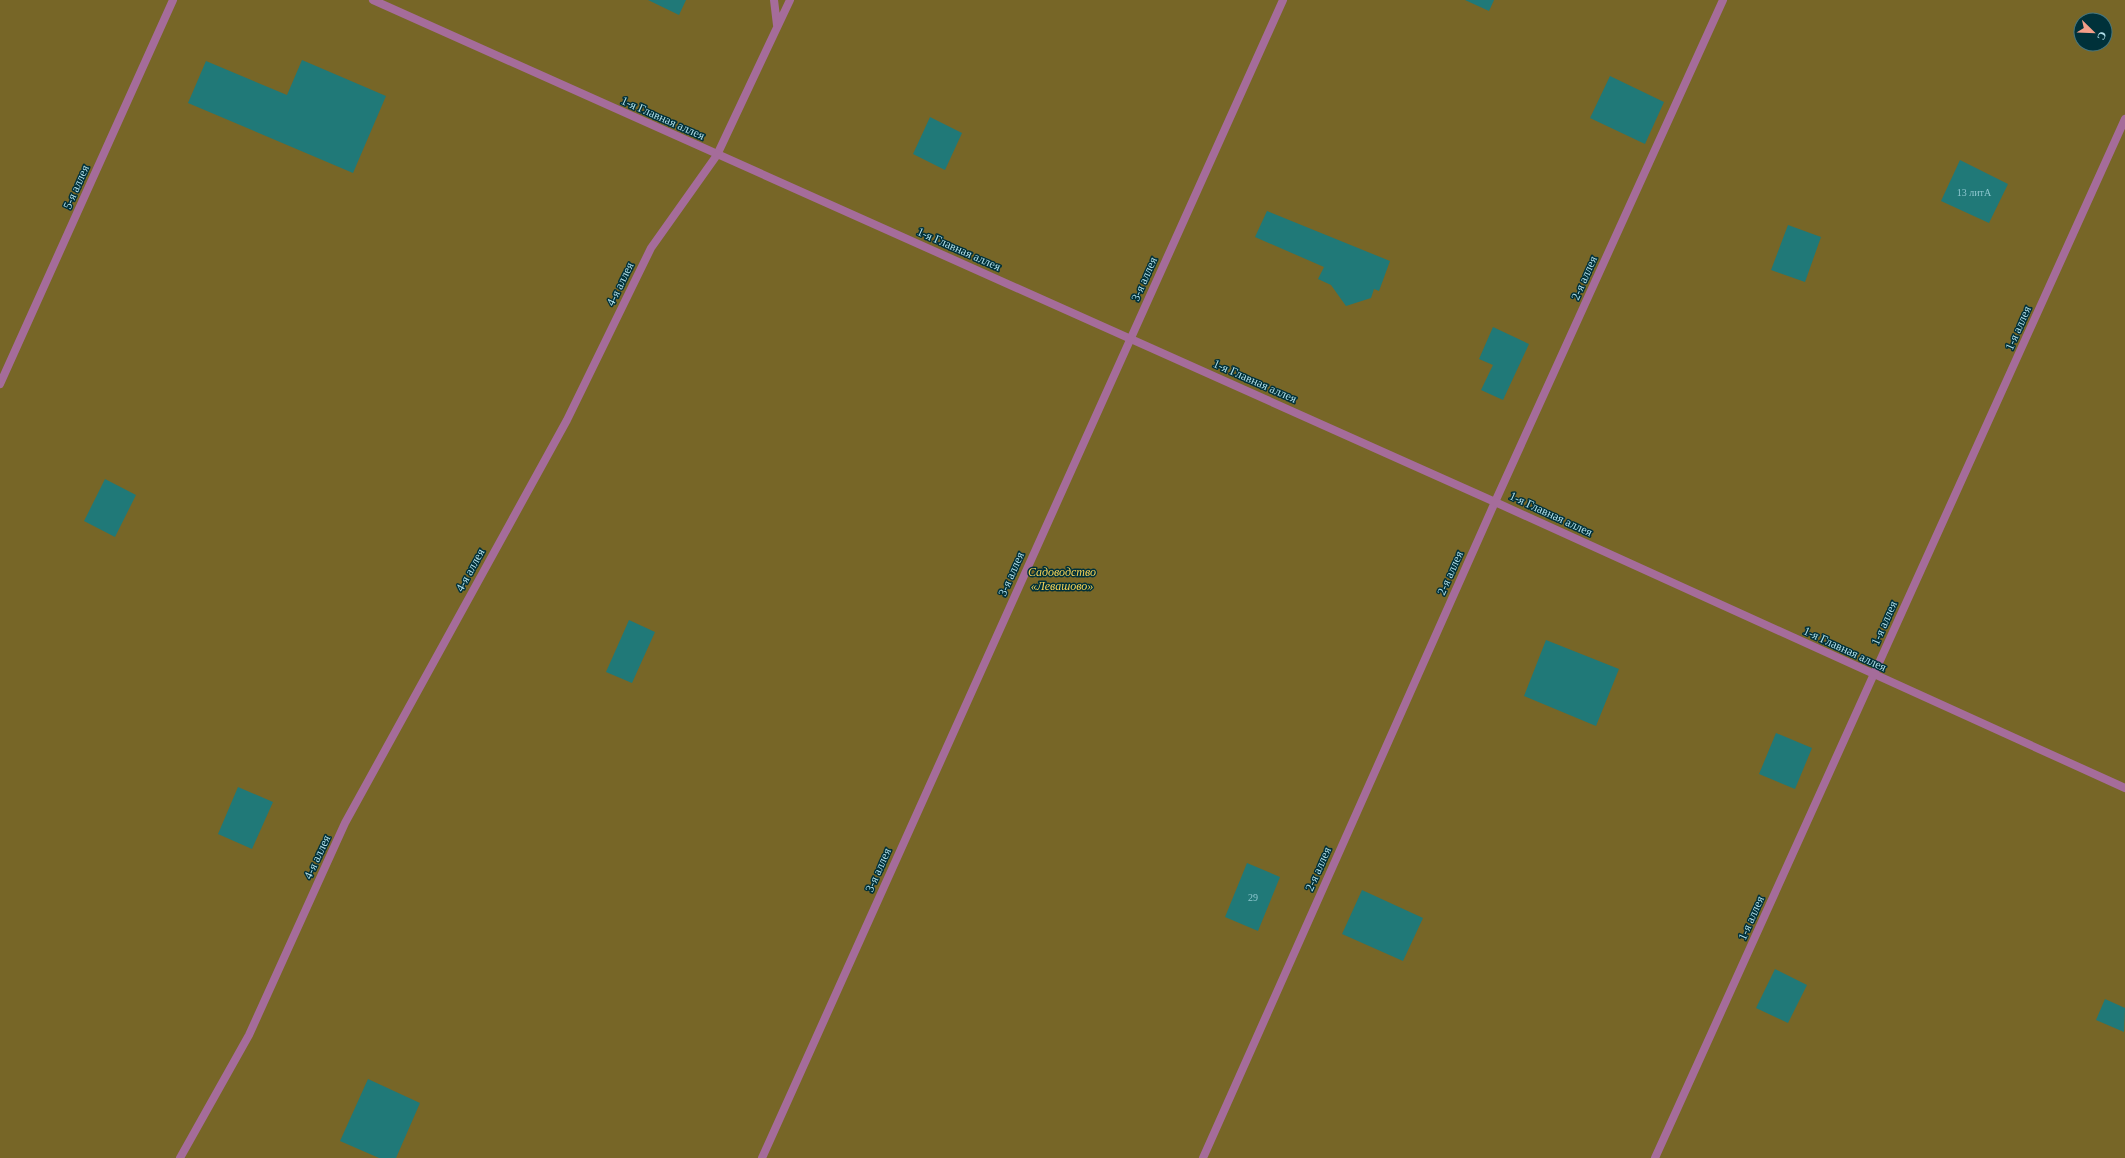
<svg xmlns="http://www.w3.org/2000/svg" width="2125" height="1158" font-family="Georgia,serif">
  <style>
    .green { fill: #776627; fill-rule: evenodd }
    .building { fill: #207978 }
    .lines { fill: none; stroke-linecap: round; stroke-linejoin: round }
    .service { stroke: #a56c9a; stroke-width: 8 }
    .minor { stroke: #a56c9a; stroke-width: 8 }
    .labels { text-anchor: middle; stroke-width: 3; stroke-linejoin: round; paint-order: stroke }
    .number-label { font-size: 10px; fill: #8cc6ce }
    .street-label { font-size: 12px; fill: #b0dfea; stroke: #00313a }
    .park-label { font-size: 12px; font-style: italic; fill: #f4d256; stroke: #00313a }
  </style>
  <rect width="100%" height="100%" fill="#124c58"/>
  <path class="green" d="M0,0H2125V1158H0ZM2081,20H2105V44H2081Z"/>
  <path class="building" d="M648,0H686L679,15Z
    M1465,0H1494L1489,11Z
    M302,60L386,96L353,173L188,103L206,61L287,95Z
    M1610,76L1664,102L1645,144L1590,118Z
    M930,117L962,133L945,170L913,154Z
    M1960,160L2008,184L1989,223L1941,201Z
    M1267,211L1390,261L1379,291L1374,289L1371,298L1346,306L1331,285L1318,279L1324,267L1255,237Z
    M1788,225L1821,237L1805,282L1771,270Z
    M1493,327L1529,344L1503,400L1481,390L1493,365L1479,359Z
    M105,479L136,495L115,537L84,521Z
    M629,620L655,632L632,683L606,672Z
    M1546,640L1619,669L1596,726L1524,696Z
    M1776,733L1812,748L1795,789L1759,774Z
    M238,787L273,802L252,849L218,834Z
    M1247,863L1280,877L1258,931L1225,917Z
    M1362,890L1423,918L1403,961L1342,934Z
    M1775,969L1807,985L1788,1023L1756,1008Z
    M2105,999L2125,1008L2124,1032L2096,1020Z
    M368,1079L420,1103L396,1158H379L340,1141Z"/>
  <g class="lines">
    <path class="service" d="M774,0L777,25
      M0,384L173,0
      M180,1158L249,1035L345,823L567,420L651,248L717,155L790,0
      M762,1158L1283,0
      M1203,1158L1495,502L1723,0
      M1655,1158L2125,119"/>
    <path class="minor" d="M373,0L1495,502L2125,788"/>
  </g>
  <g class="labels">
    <g class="number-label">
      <text x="1974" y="196">13 литА</text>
      <text x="1253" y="901">29</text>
    </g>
    <g class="street-label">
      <text transform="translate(663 118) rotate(24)" y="4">1-я Главная аллея</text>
      <text transform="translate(76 187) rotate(-66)" y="4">5-я аллея</text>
      <text transform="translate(959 249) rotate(24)" y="4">1-я Главная аллея</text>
      <text transform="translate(1584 278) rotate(-66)" y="4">2-я аллея</text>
      <text transform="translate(1144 279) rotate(-66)" y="4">3-я аллея</text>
      <text transform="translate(620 284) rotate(-64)" y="4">4-я аллея</text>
      <text transform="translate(2018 328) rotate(-66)" y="4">1-я аллея</text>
      <text transform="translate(1255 381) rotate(24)" y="4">1-я Главная аллея</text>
      <text transform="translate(1551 514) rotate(25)" y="4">1-я Главная аллея</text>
      <text transform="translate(470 570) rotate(-61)" y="4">4-я аллея</text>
      <text transform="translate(1450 573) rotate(-66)" y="4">2-я аллея</text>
      <text transform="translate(1011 574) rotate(-66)" y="4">3-я аллея</text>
      <text transform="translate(1884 623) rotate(-66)" y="4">1-я аллея</text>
      <text transform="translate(1845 649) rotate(25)" y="4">1-я Главная аллея</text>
      <text transform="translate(317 857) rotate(-65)" y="4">4-я аллея</text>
      <text transform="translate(1318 869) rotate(-66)" y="4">2-я аллея</text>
      <text transform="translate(878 870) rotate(-66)" y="4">3-я аллея</text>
      <text transform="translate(1751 918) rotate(-66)" y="4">1-я аллея</text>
    </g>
    <g class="park-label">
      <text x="1062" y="576">Садоводство<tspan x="1062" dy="14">«Левашово»</tspan></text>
    </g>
  </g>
  <g transform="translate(2093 32) rotate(113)"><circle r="19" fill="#00313a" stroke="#467780"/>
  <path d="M0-3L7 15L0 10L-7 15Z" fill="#f49e89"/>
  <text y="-6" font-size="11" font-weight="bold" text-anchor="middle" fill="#b0dfea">С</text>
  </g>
</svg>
